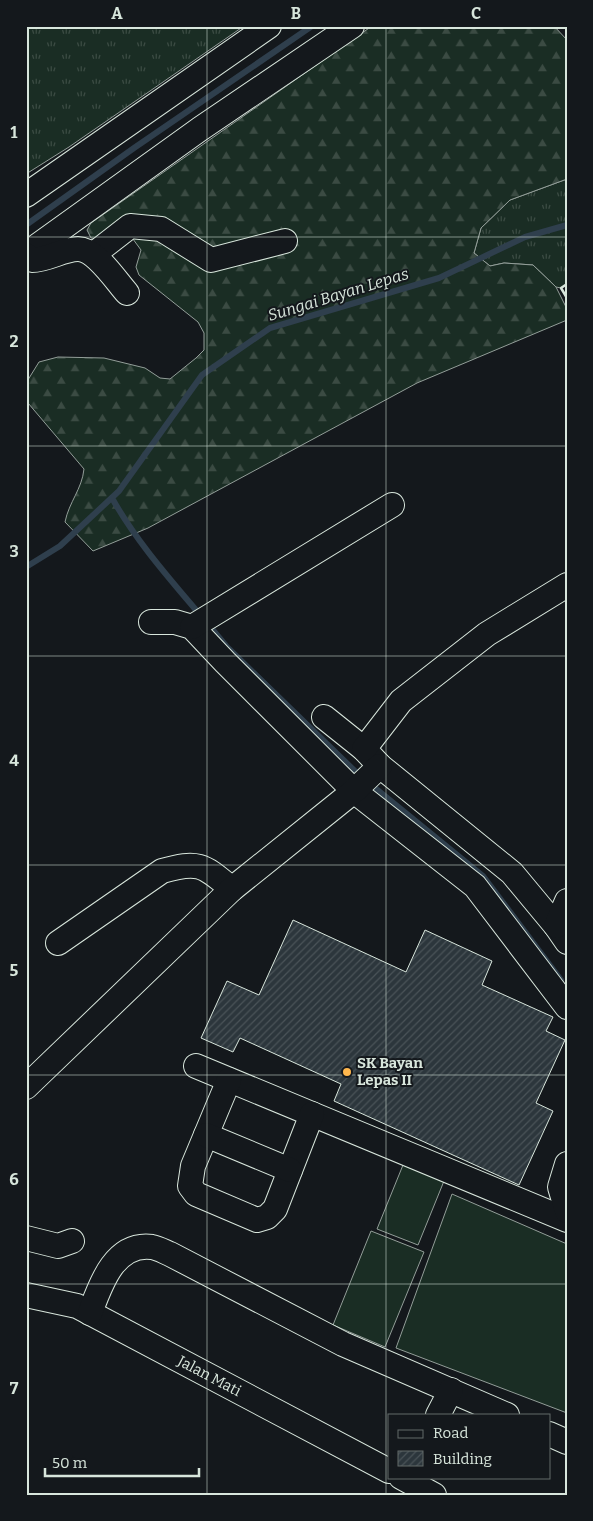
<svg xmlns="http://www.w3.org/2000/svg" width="593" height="1521" font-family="Bitter,serif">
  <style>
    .grass { fill: url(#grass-tufts); stroke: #939e99 }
    .forest { fill: url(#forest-firs); stroke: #939e99 }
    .garden { fill: #1a2d24; stroke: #939e99 }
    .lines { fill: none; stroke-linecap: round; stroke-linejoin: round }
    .stream { stroke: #2f3f4d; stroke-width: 6 }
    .building { fill: url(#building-hatch); stroke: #d8e6dc }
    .minor-casing { stroke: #d8e6dc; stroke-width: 26 }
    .minor { stroke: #14181c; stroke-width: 24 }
    .wall { stroke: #d8e6dc; stroke-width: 2.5 }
    .grid { fill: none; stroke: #d8e6dc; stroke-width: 1; stroke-opacity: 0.55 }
    .poi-dot { fill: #ffb74d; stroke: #14181c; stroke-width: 2 }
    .labels { text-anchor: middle; stroke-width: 4; stroke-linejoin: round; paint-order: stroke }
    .poi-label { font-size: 15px; font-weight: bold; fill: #d8e6dc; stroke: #14181c; text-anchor: start }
    .street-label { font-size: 15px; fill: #d8e6dc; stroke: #14181c }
    .water-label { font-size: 16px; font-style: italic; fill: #d8e6dc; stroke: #14181c }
    .neatline { fill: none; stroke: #d8e6dc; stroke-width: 2 }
    .grid-label { font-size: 16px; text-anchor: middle; font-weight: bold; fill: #d8e6dc }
  </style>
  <defs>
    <pattern id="grass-tufts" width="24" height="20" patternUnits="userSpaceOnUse" patternTransform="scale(1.25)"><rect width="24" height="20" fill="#1a2d24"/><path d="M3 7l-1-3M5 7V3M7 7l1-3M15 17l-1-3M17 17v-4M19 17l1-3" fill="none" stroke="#3b4b43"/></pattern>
    <pattern id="forest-firs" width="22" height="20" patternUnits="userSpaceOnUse" patternTransform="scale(1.25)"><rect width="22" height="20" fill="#1a2d24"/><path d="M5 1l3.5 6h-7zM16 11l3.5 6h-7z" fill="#3b4b43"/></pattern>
    <pattern id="building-hatch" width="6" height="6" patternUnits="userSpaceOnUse" patternTransform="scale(1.25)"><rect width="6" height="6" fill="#2c363c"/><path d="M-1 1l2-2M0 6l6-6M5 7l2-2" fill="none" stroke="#4a5358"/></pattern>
  </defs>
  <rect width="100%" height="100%" fill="#14181c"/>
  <path class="grass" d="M26,26H244L69,147L26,174Z
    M567,179V284L561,288L556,287L533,265L504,263L490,266L474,253L481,228L510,200Z"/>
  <path class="forest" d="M372,26H554L567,40V179L510,200L481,228L474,253L490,266L504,263L533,265L556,287L567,309V320L417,383L148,528L93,551L65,522C69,502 82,489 84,469L28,403L26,383L39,362L58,357L104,358L145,368L160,378L170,379L196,358L204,350V333L198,322L139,275L136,267L141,250L130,235L101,239L91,238L87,230L91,223Z"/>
  <path class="garden" d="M403,1165L444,1181L418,1245L377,1229Z
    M452,1194L567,1244V1413L396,1348Z
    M371,1231L424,1252L385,1347L333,1325Z"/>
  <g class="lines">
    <path class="stream" d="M26,225L134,148L312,26
      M112,498C136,541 169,578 201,616
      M26,567L60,546L119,491L202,375L270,328L439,278L525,237L567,225
      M207,623L227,647L361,777
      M369,783L483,876L561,980"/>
  </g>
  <path class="building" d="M293,920L406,972L425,930L492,961L482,985L553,1017L546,1031L565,1040L536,1103L553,1111L519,1185L334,1101L341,1084L240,1038L233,1052L201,1038L227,981L259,995Z"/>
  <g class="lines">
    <g class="minor-casing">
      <g id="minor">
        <path d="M26,195L269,26"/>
        <path d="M26,254L200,129L352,26"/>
        <path d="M94,254L130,226L161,229L211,260L285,241"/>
        <path d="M26,255L32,260C48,260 63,249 78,249C96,249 116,281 127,293"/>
        <path d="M151,622H175L192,627L225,662L354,791L475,886L567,1007"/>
        <path d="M192,627L392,505"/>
        <path d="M324,717L364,749L380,766L512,873L556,926L567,942"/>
        <path d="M364,749L401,701L487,634L567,585"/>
        <path d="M556,926L567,901"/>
        <path d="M58,943L162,871C200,860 204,866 232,889"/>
        <path d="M196,1066L567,1220"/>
        <path d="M229,1080L193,1166L190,1186L196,1194L257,1220L267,1217L275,1209L312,1114"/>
        <path d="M26,1087L232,889L354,791L380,766"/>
        <path d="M206,1135L290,1170"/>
        <path d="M567,1164L560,1187L567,1211"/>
        <path d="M26,1238L58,1246L72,1241"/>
        <path id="s1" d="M26,1295L77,1306L389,1471"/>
        <path d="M90,1313C100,1286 114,1242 152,1247C158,1248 165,1252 170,1254L343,1344L507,1415"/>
        <path d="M438,1415L451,1390"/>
        <path d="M549,1434L567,1442"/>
        <path d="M401,1477L434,1495"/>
      </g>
    </g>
    <use href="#minor" class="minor"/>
    <path class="wall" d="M567,284L561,288L567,298"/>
  </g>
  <path class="grid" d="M207,26V1495M386,26V1495M26,237H567M26,446H567M26,656H567M26,865H567M26,1075H567M26,1284H567"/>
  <circle class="poi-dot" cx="347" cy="1072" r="5"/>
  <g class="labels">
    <g class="poi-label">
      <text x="357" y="1068">SK Bayan<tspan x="357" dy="17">Lepas II</tspan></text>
    </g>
    <g class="street-label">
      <text dy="5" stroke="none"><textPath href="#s1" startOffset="202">Jalan Mati</textPath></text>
    </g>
    <g class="water-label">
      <text transform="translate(338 294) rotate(-17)" y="6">Sungai Bayan Lepas</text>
    </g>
  </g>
  <rect width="593" height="1521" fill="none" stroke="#14181c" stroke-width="55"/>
  <rect x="388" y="1414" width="162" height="65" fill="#14181c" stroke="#626a69"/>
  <rect x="398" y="1430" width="25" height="8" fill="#14181c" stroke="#626a69"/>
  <text x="433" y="1438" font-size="15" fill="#d8e6dc">Road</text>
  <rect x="398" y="1451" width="25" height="15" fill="url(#building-hatch)" stroke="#626a69"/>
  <text x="433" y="1464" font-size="15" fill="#d8e6dc">Building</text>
  <path d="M45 1468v8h154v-8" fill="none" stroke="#d8e6dc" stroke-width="2.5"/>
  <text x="52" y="1468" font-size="15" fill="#d8e6dc" stroke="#14181c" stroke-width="4" paint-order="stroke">50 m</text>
  <rect x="28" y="28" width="538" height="1466" class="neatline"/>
  <g class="grid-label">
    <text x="117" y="19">A</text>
    <text x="296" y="19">B</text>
    <text x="476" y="19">C</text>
    <text x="14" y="138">1</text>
    <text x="14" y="347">2</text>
    <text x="14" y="557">3</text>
    <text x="14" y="766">4</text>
    <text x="14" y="976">5</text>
    <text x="14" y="1185">6</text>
    <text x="14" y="1394">7</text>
  </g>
</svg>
